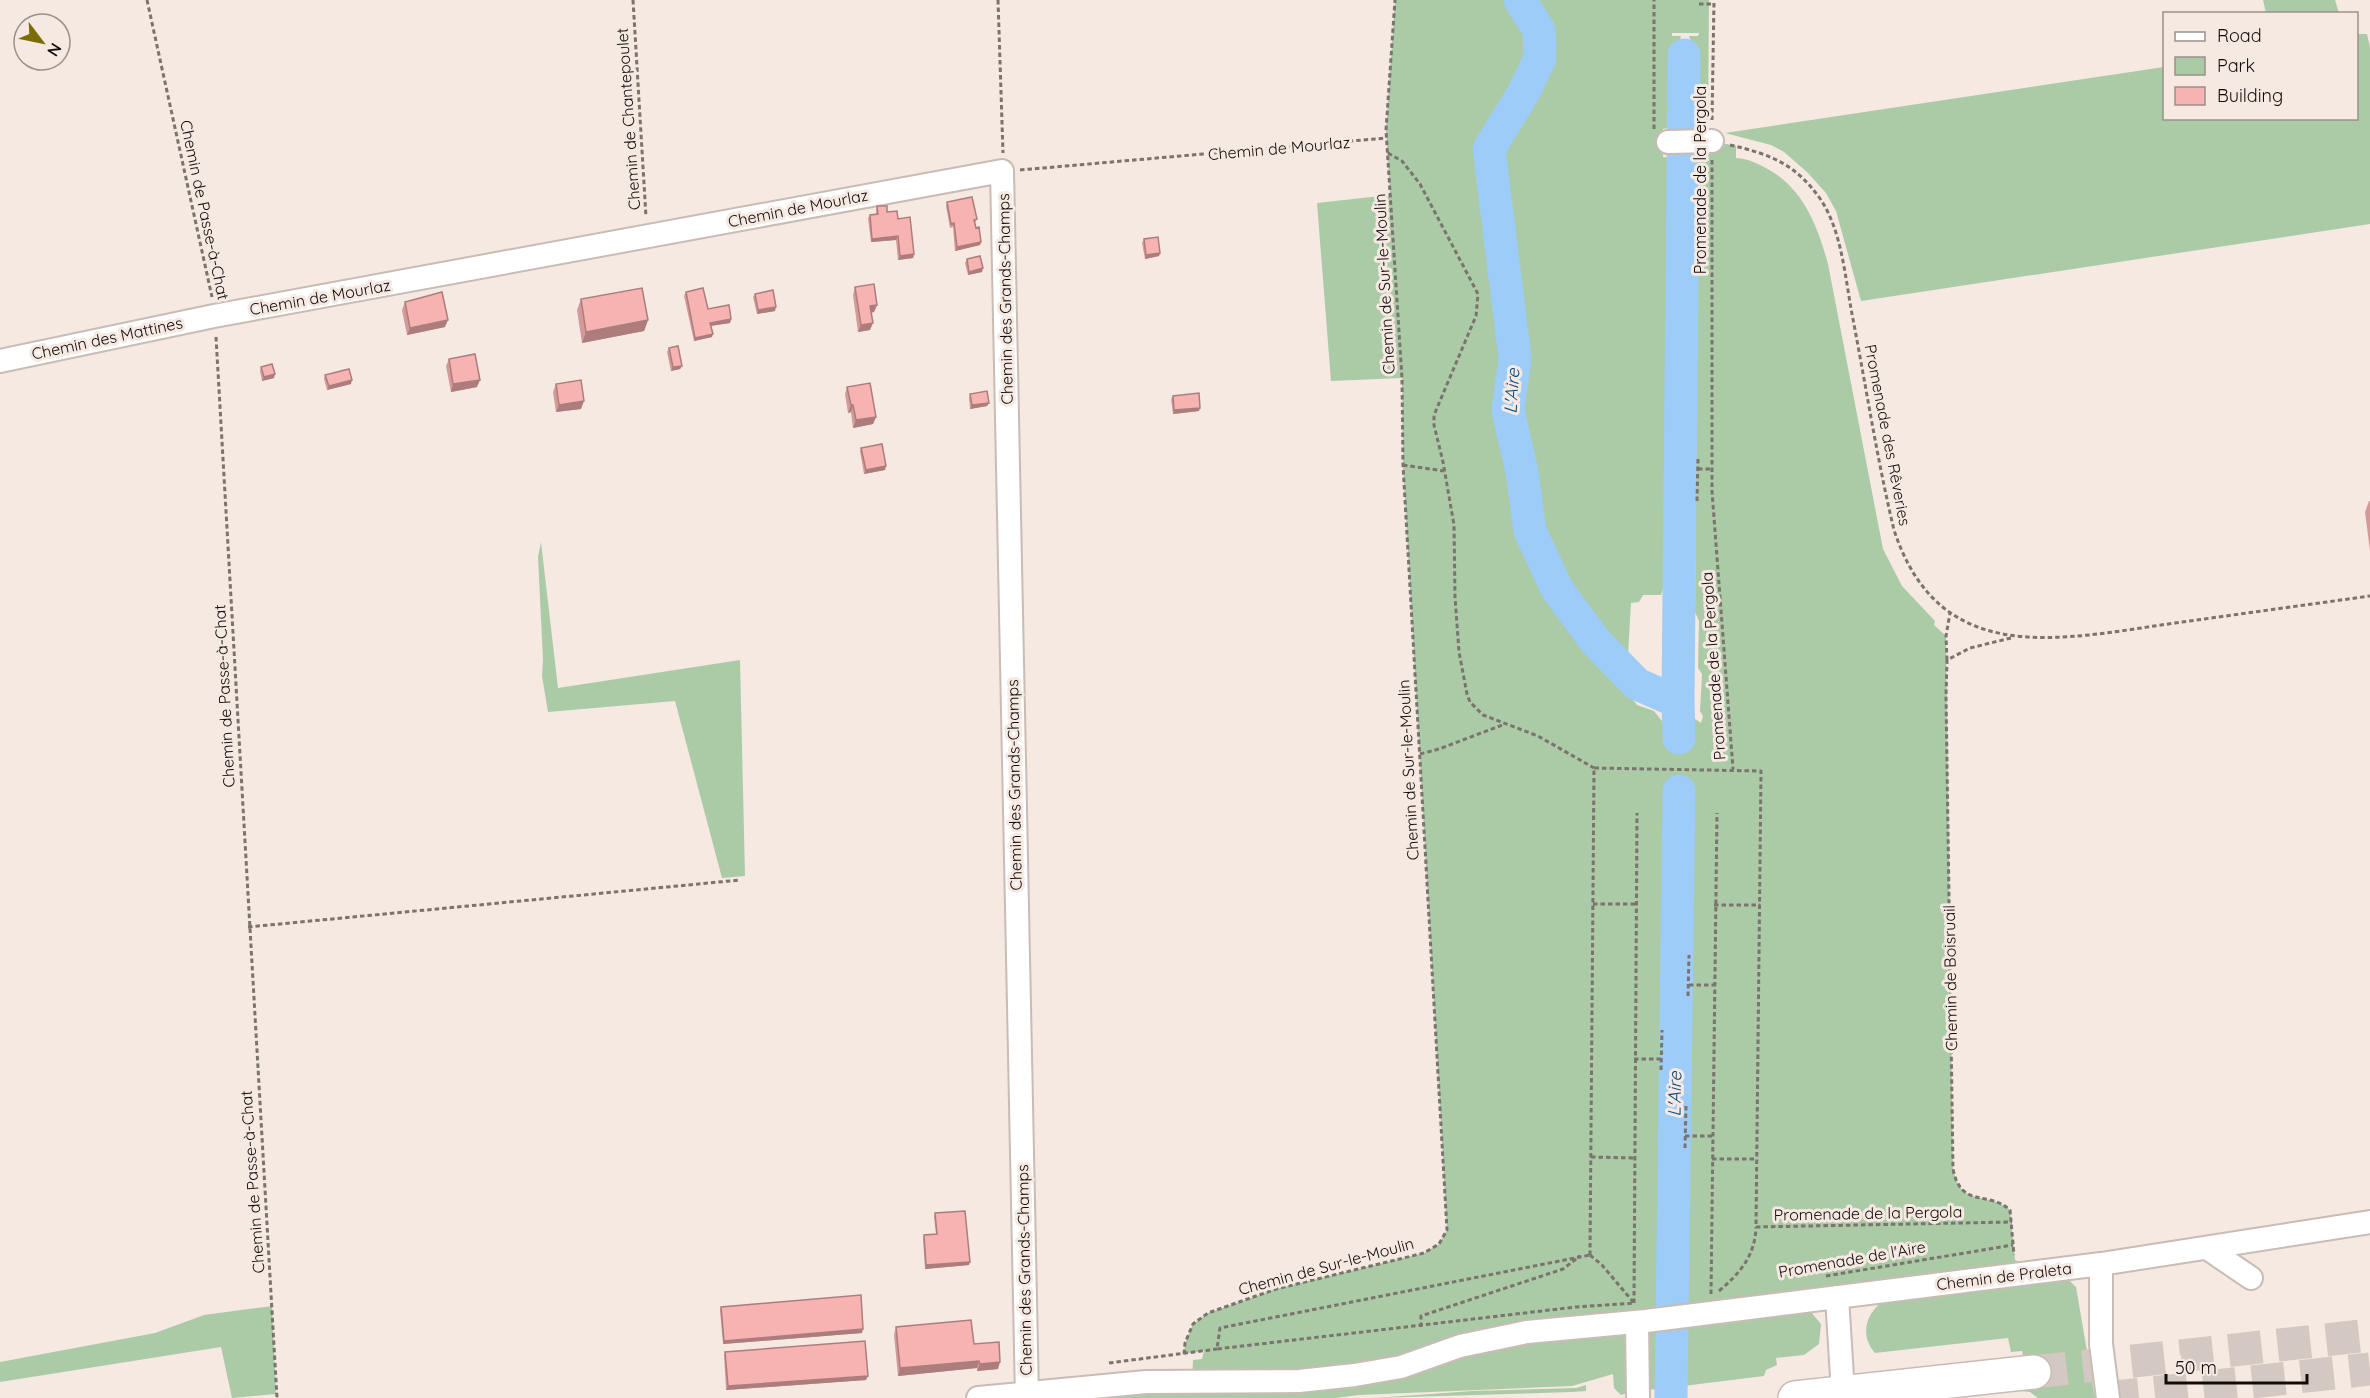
<svg xmlns="http://www.w3.org/2000/svg" width="2370" height="1398" font-family="Quicksand,sans-serif">
  <style>
    .green { fill: #abcba6 }
    .lines { fill: none; stroke-linecap: round; stroke-linejoin: round }
    .river { stroke: #9cccf7; stroke-width: 33 }
    .highway-tunnel { stroke: #d3c8c2; stroke-width: 33; stroke-dasharray: 33 16; stroke-linecap: butt }
    .minor-casing { stroke: #c8bcb5; stroke-width: 26 }
    .highway-casing { stroke: #c8bcb5; stroke-width: 36 }
    .path { stroke: #7a736e; stroke-width: 3; stroke-dasharray: 4.5 3; stroke-linecap: butt }
    .minor { stroke: #fff; stroke-width: 22 }
    .highway { stroke: #fff; stroke-width: 33 }
    .wall { fill: #d49a98 }
    .shaded-wall { fill: #ac7d7c }
    .building { fill: #f6b3b1; stroke: #ac7d7c; stroke-width: 1.5 }
    .labels { text-anchor: middle; stroke-width: 6; stroke-linejoin: round; paint-order: stroke }
    .street-label { font-size: 16px; fill: #100c0a; stroke: #f5e9e2 }
    .water-label { font-size: 18px; font-style: italic; fill: #074e7f; stroke: #f5e9e2 }
  </style>
  <rect width="100%" height="100%" fill="#f5e9e2"/>
  <path class="green" d="M1395,0H1709L1708,128H1701V118L1694,117L1696,50H1694L1689,36H1698L1699,33H1672V36H1681L1677,50H1674L1675,117H1668L1667,128L1663,129V157L1671,158L1664,481L1668,571L1661,595H1643L1639,602L1631,603L1626,690L1637,705L1654,711L1677,740L1695,719L1701,723L1703,716L1700,711L1702,674L1698,668L1699,621L1695,612L1699,142L1712,141L1736,146V158C1745,158 1754,162 1762,166C1802,185 1817,224 1828,264L1883,549L1902,586L1935,621L1934,625L1946,636L1953,1169C1961,1209 1988,1190 2010,1210L2015,1260L2026,1265L1634,1311L1432,1357L1192,1382L1193,1360L1202,1359L1204,1351L1184,1354L1185,1343L1193,1324L1208,1313L1276,1289L1424,1253L1439,1244L1447,1230L1403,465L1402,378L1331,381L1317,203L1380,196L1390,193L1386,130Z
    M2263,0H2335L2339,13H2266Z
    M2357,34H2367L2370,47V224L1861,301L1836,211L1826,193L1807,172L1784,152L1771,145L1725,133L2164,67V118H2356Z
    M541,542L558,688L740,660L745,876L722,878L675,701L548,712L542,676L543,660L538,557Z
    M2065,1276L2076,1287L2095,1398H2038L2030,1392L2020,1391L2029,1385L2022,1351L2011,1352L2008,1338L1875,1353C1859,1335 1866,1312 1885,1300Z
    M272,1306L276,1394L232,1398L221,1347L0,1382V1362L155,1333L204,1315Z
    M1803,1308L1811,1312L1821,1324L1819,1344L1804,1355L1776,1358L1777,1365L1766,1370L1764,1376L1683,1386L1684,1323Z
    M1661,1326L1659,1389L1644,1390V1331Z
    M1629,1331L1630,1392L1621,1395L1614,1388L1613,1374L1572,1386L1359,1395L1335,1398H1052L1477,1351Z
    M1586,1385V1391L1572,1392L1374,1398L1473,1391L1576,1388Z"/>
  <g class="lines">
    <path class="river" d="M1520,0L1539,30L1540,58L1525,90L1489,149L1515,358L1508,410L1522,472L1530,531L1557,589L1596,642L1637,684L1678,702L1679,738
      M1678,702L1684,55
      M1671,1398L1679,791"/>
    <path class="highway-tunnel" d="M2034,1372L2370,1335
      M2106,1398L2370,1369"/>
    <g class="minor-casing">
      <path id="minor" d="M1668,142L1712,141
        M0,361L214,316L1002,171L1027,1398
        M2207,1248L2251,1278
        M2101,1264V1344L2108,1398
        M1837,1297L1843,1393
        M1637,1322L1638,1398
        M978,1398L1146,1382L1299,1381L1355,1375L1401,1367L1460,1346L1527,1332L1646,1321L2101,1264L2370,1222"/>
    </g>
    <g class="highway-casing">
      <path id="highway" d="M1795,1398L2034,1372"/>
    </g>
    <path class="path" d="M147,0L212,297
      M633,0L646,217
      M998,0L1003,153
      M1699,4H1713
      M1712,120L1714,0
      M1654,129V0
      M1730,145C1770,154 1796,164 1821,200C1842,232 1845,277 1852,314C1866,386 1877,459 1894,530C1940,670 2061,639 2175,623C2240,614 2305,605 2370,596
      M1388,153L1402,161L1420,184L1478,294L1476,316L1434,415V425L1443,462L1454,525L1455,597L1459,652L1467,694L1470,702L1483,715L1538,736L1594,768
      M1712,160V491L1733,769
      M1020,170L1386,138
      M216,337L277,1398
      M1403,465L1444,471
      M1698,469H1711
      M1697,501L1698,458
      M2011,638L1970,648L1947,660L1946,696L1953,1169C1961,1209 1988,1190 2010,1210L2014,1255
      M1947,660L1946,636L1950,613
      M1420,754L1439,749L1505,724
      M1593,904H1638
      M1714,905H1760
      M248,927L740,880
      M1689,985H1715
      M1688,996L1689,955
      M1634,1059H1662
      M1661,1070L1662,1030
      M1685,1136H1712
      M1685,1148L1686,1106
      M1591,1157L1634,1158
      M1712,1159H1757
      M1590,1255L1594,768L1761,771L1756,1227L2012,1222
      M1590,1255L1602,1265L1634,1303L1576,1307L1217,1349L1220,1328Z
      M1826,1276L2013,1245
      M1719,1291C1740,1273 1755,1256 1756,1227
      M1711,1294L1717,813
      M1634,1303L1637,813
      M1421,1327V1316L1563,1269L1580,1256
      M1184,1354L1185,1343L1193,1324L1208,1313L1276,1289L1424,1253L1439,1244L1447,1230L1403,465L1402,378L1386,130L1395,0
      M1109,1363L1217,1349"/>
    <use href="#minor" class="minor"/>
    <use href="#highway" class="highway"/>
  </g>
  <path class="wall" d="M947,202L977,219L975,223L981,242L980,245L955,251L953,227L950,228L946,206Z
    M877,206L898,219L914,254L913,258L898,260L896,240L871,242L868,218L870,215L876,214V210Z
    M1144,239L1160,253L1159,256L1145,259L1142,243Z
    M967,259L982,272L968,275L965,263Z
    M855,287L877,305L874,312L871,313L870,330L858,332L853,295Z
    M686,292L708,309L731,319L730,323L711,326L712,337L694,341L684,296Z
    M755,294L775,311L757,314L753,297Z
    M581,299L648,320L644,331L582,343L577,310Z
    M405,302L445,327L407,335L402,310Z
    M669,348L682,366L680,369L671,371L667,352Z
    M449,359L477,387L451,392L446,366Z
    M261,367L274,378L262,381L260,371Z
    M325,375L351,384L327,390L324,379Z
    M556,384L581,409L556,412L553,392Z
    M847,387L876,417L873,424L853,428L851,412L848,413L845,394Z
    M970,394L989,403L987,406L970,409L969,398Z
    M1173,396L1199,411L1173,414L1171,399Z
    M861,448L885,470L864,474L860,451Z
    M2369,501H2370V551L2365,512Z
    M935,1213L969,1265L925,1269L923,1239L924,1235L936,1234L934,1217Z
    M721,1307L862,1333L723,1344L720,1311Z
    M896,1327L974,1344L998,1369L977,1371V1368L898,1376L894,1335Z
    M725,1352L866,1380L726,1390L724,1355Z"/>
  <path class="shaded-wall" d="M898,236L896,240L871,242L872,239Z
    M981,242L980,245L955,251L957,247Z
    M1160,253L1159,256L1145,259L1146,255Z
    M914,254L913,258L898,260L900,256Z
    M983,268L982,272L968,275L969,272Z
    M877,305L874,312L868,313L870,306Z
    M776,307L775,311L757,314L758,310Z
    M731,319L730,323L709,326L710,323Z
    M448,320L445,327L407,335L410,328Z
    M648,320L644,331L582,343L586,332Z
    M873,323L870,330L858,332L861,325Z
    M713,334L712,337L694,341L695,338Z
    M682,366L680,369L671,371L673,367Z
    M275,374L274,378L262,381L264,377Z
    M352,380L351,384L327,390L329,386Z
    M480,380L477,387L451,392L453,384Z
    M584,401L581,409L556,412L559,405Z
    M989,403L987,406L970,409L972,405Z
    M851,405H853L851,412L848,413Z
    M1200,408L1199,411L1173,414L1174,410Z
    M876,417L873,424L853,428L856,420Z
    M886,466L885,470L864,474L866,470Z
    M970,1262L969,1265L925,1269L926,1265Z
    M863,1329L862,1333L723,1344L724,1341Z
    M979,1361L977,1368L898,1376L900,1368Z
    M1000,1362L998,1369L977,1371L980,1364Z
    M868,1376L866,1380L726,1390L728,1386Z"/>
  <path class="building" d="M972,197L977,219L974,220L976,228L979,227L981,242L957,247L954,223L951,224L947,202Z
    M877,206H887V212L897,211L898,219L910,217L914,254L900,256L898,236L872,239L870,215L878,214Z
    M1158,237L1160,253L1146,255L1144,239Z
    M980,256L983,268L969,272L967,259Z
    M874,284L877,305L870,306L873,323L861,325L855,287Z
    M642,288L648,320L586,332L581,299Z
    M703,288L708,309L729,305L731,319L710,323L713,334L695,338L686,292Z
    M773,290L776,307L758,310L755,294Z
    M442,292L448,320L410,328L405,302Z
    M678,346L682,366L673,367L669,348Z
    M475,354L480,380L453,384L449,359Z
    M272,364L275,374L264,377L261,367Z
    M349,369L352,380L329,386L325,375Z
    M581,380L584,401L559,405L556,384Z
    M870,383L876,417L856,420L853,405H851L847,387Z
    M987,391L989,403L972,405L970,394Z
    M1199,393L1200,408L1174,410L1173,396Z
    M882,444L886,466L866,470L861,448Z
    M965,1211L970,1262L926,1265L924,1235L937,1234L935,1213Z
    M861,1295L863,1329L724,1341L721,1307Z
    M971,1320L974,1344L999,1342L1000,1362L980,1364L979,1361L900,1368L896,1327Z
    M865,1341L868,1376L728,1386L725,1352Z"/>
  <g class="labels">
    <g class="street-label">
      <text transform="translate(628 119) rotate(-94)" y="6">Chemin de Chantepoulet</text>
      <text transform="translate(1279 148) rotate(-5)" y="6">Chemin de Mourlaz</text>
      <text transform="translate(1700 180) rotate(-90)" y="6">Promenade de la Pergola</text>
      <text transform="translate(798 208) rotate(-11)" y="6">Chemin de Mourlaz</text>
      <text transform="translate(205 210) rotate(78)" y="6">Chemin de Passe-à-Chat</text>
      <text transform="translate(1384 284) rotate(-93)" y="6">Chemin de Sur-le-Moulin</text>
      <text transform="translate(320 297) rotate(-10)" y="6">Chemin de Mourlaz</text>
      <text transform="translate(1005 299) rotate(-91)" y="6">Chemin des Grands-Champs</text>
      <text transform="translate(107 338) rotate(-12)" y="6">Chemin des Mattines</text>
      <text transform="translate(1888 435) rotate(79)" y="6">Promenade des Rêveries</text>
      <text transform="translate(1713 666) rotate(-94)" y="6">Promenade de la Pergola</text>
      <text transform="translate(224 696) rotate(-93)" y="6">Chemin de Passe-à-Chat</text>
      <text transform="translate(1408 770) rotate(-93)" y="6">Chemin de Sur-le-Moulin</text>
      <text transform="translate(1014 785) rotate(-91)" y="6">Chemin des Grands-Champs</text>
      <text transform="translate(1950 978) rotate(-91)" y="6">Chemin de Boisruail</text>
      <text transform="translate(252 1182) rotate(-94)" y="6">Chemin de Passe-à-Chat</text>
      <text transform="translate(1868 1213) rotate(-1)" y="6">Promenade de la Pergola</text>
      <text transform="translate(1852 1259) rotate(-10)" y="6">Promenade de l'Aire</text>
      <text transform="translate(1326 1266) rotate(-15)" y="6">Chemin de Sur-le-Moulin</text>
      <text transform="translate(1024 1270) rotate(-91)" y="6">Chemin des Grands-Champs</text>
      <text transform="translate(2004 1276) rotate(-7)" y="6">Chemin de Praleta</text>
    </g>
    <g class="water-label">
      <text transform="translate(1512 391) rotate(-86)" y="6">L'Aire</text>
      <text transform="translate(1675 1094) rotate(-89)" y="6">L'Aire</text>
    </g>
  </g>
  <rect x="2163" y="12" width="195" height="108" fill="#f5e9e2" stroke="#99918c" stroke-width="1.5"/>
  <rect x="2175" y="32" width="30" height="9" fill="#ffffff" stroke="#99918c" stroke-width="1.5"/>
  <text x="2217" y="42" font-size="18" fill="#100c0a">Road</text>
  <rect x="2175" y="57" width="30" height="18" fill="#abcba6" stroke="#99918c" stroke-width="1.5"/>
  <text x="2217" y="72" font-size="18" fill="#100c0a">Park</text>
  <rect x="2175" y="87" width="30" height="18" fill="#f6b3b1" stroke="#99918c" stroke-width="1.5"/>
  <text x="2217" y="102" font-size="18" fill="#100c0a">Building</text>
  <g transform="translate(42 42) rotate(122)"><circle r="28" fill="#f5e9e2" stroke="#99918c" stroke-width="1.5"/>
  <path d="M0-4.5L10 22L0 15L-10 22Z" fill="#7b6c06"/>
  <text y="-9" font-size="16" font-weight="bold" text-anchor="middle" fill="#100c0a">N</text>
  </g>
  <path d="M2166 1374v9h141v-9" fill="none" stroke="#100c0a" stroke-width="3"/>
  <text x="2175" y="1374" font-size="18" fill="#100c0a" stroke="#f5e9e2" stroke-width="4.5" paint-order="stroke">50 m</text>
</svg>
